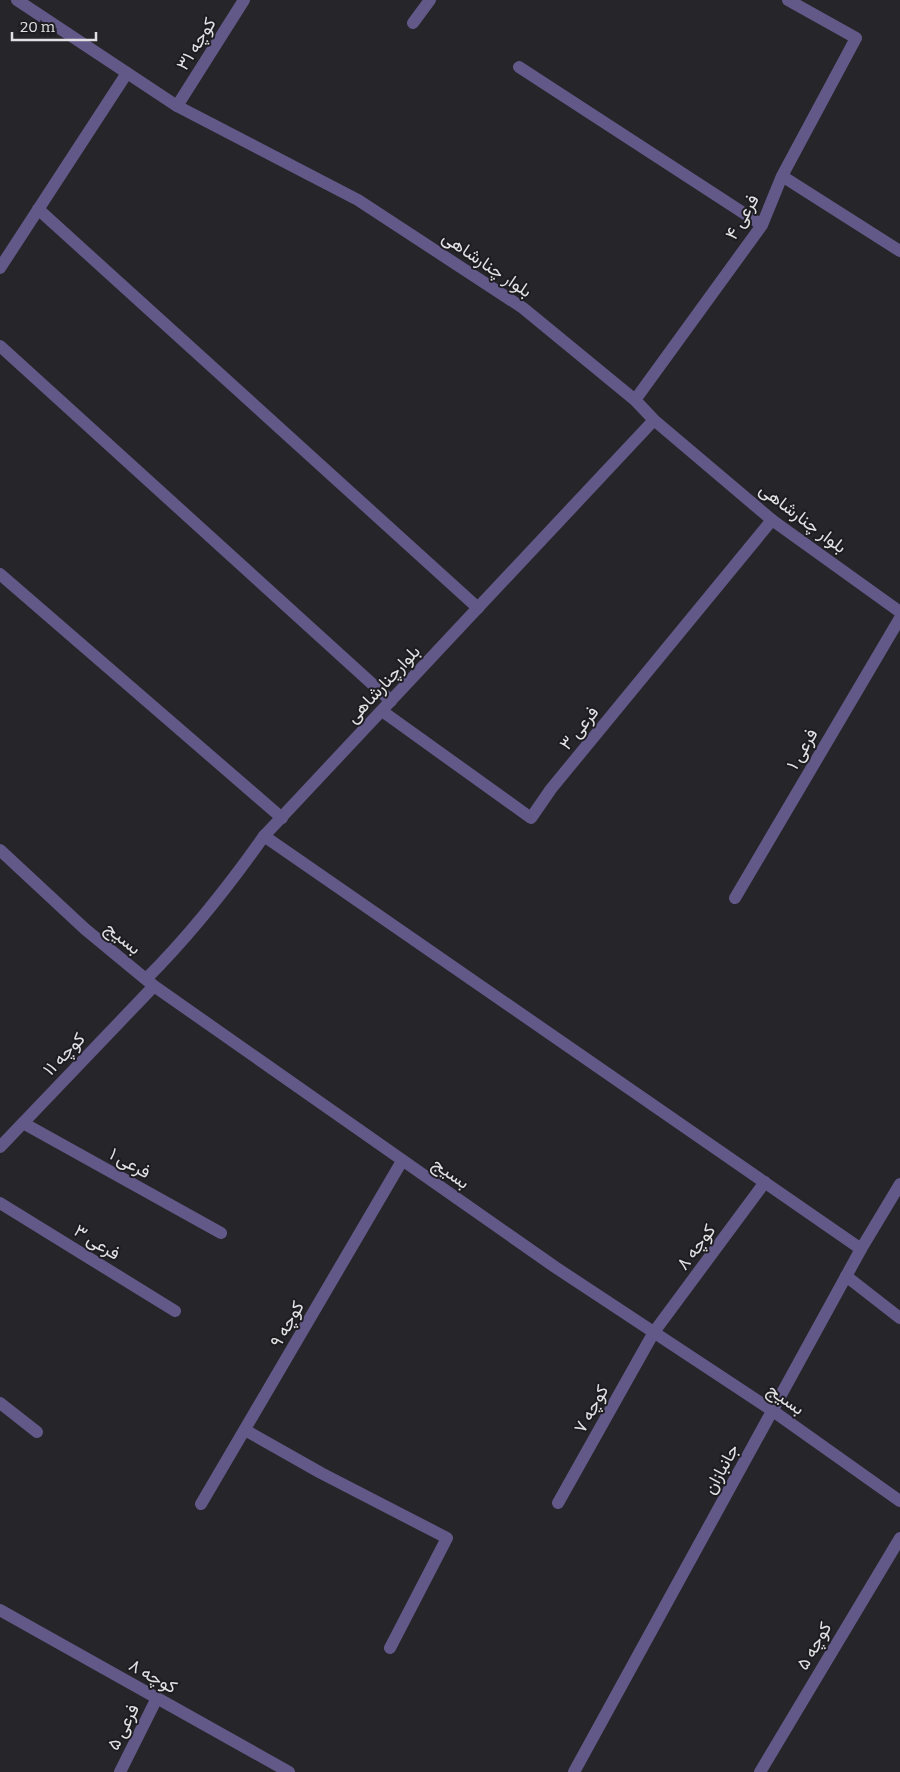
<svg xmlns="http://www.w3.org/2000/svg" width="900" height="1772" font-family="Bitter,Vazirmatn,serif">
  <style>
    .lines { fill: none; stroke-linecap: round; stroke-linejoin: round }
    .service { stroke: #625989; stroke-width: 12 }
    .minor { stroke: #625989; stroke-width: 12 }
    .tertiary { stroke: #625989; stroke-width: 12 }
    .labels { text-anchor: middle; stroke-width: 4; stroke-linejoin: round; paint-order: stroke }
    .street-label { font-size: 18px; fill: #e1e0e3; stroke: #1d1c20 }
  </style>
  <rect width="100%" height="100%" fill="#26262a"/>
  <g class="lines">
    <path class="service" d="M413,23L430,0
      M519,67L762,225
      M177,106L244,0
      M782,176L900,251
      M635,400L762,225L782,176L856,38L788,0
      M735,898L900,618
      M23,1123L221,1233
      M0,1203L175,1311
      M0,1403L37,1432
      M245,1430L321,1473L447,1538L390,1648
      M558,1503L654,1332
      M201,1504L402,1161
      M120,1772L157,1698
      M760,1772L900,1538"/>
    <path class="minor" d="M38,209L478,608
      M0,268L127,73
      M0,346L391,701
      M0,574L282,818
      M382,711L531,818L551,789L772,520
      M264,836L861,1249
      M0,1147L154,986
      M846,1276L900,1318
      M654,1332L765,1182
      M0,1610L289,1772"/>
    <path class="tertiary" d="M17,0L177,106L358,200L523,308L635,400L654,420L772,520L900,612
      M0,850L85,929L154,986L555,1267L773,1411L900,1501
      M146,979C190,935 228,887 264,836L654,420
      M574,1772L861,1249L900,1184"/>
  </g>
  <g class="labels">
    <g class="street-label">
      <text transform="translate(196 44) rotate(-58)" y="6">کوچه ۳۱</text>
      <text transform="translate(742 217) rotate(-60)" y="6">فرعی ۴</text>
      <text transform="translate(487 264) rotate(34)" y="6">بلوار چنارشاهی</text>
      <text transform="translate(803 518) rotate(37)" y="6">بلوار چنارشاهی</text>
      <text transform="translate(383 684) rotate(-47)" y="6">بلوارچنارشاهی</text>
      <text transform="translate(579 728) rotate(-51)" y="6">فرعی ۳</text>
      <text transform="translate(802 749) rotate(-60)" y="6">فرعی ۱</text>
      <text transform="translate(123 938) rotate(39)" y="6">بسیج</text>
      <text transform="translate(64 1054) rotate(-46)" y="6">کوچه ۱۱</text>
      <text transform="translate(130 1163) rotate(29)" y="6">فرعی ۱</text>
      <text transform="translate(451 1173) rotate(35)" y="6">بسیج</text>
      <text transform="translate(97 1242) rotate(32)" y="6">فرعی ۳</text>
      <text transform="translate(696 1247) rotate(-53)" y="6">کوچه ۸</text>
      <text transform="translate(287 1324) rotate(-60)" y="6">کوچه ۹</text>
      <text transform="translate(786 1399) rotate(35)" y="6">بسیج</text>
      <text transform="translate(591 1409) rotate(-61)" y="6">کوچه ۷</text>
      <text transform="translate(721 1469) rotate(-61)" y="6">جانبازان</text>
      <text transform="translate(814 1646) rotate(-60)" y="6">کوچه ۵</text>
      <text transform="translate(153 1676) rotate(29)" y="6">کوچه ۸</text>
      <text transform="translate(123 1727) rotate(-63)" y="6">فرعی ۵</text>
    </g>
  </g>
  <path d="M12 32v8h84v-8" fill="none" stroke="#e1e0e3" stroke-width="2.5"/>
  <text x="20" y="32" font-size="15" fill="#e1e0e3" stroke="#1d1c20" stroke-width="4" paint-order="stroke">20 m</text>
</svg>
